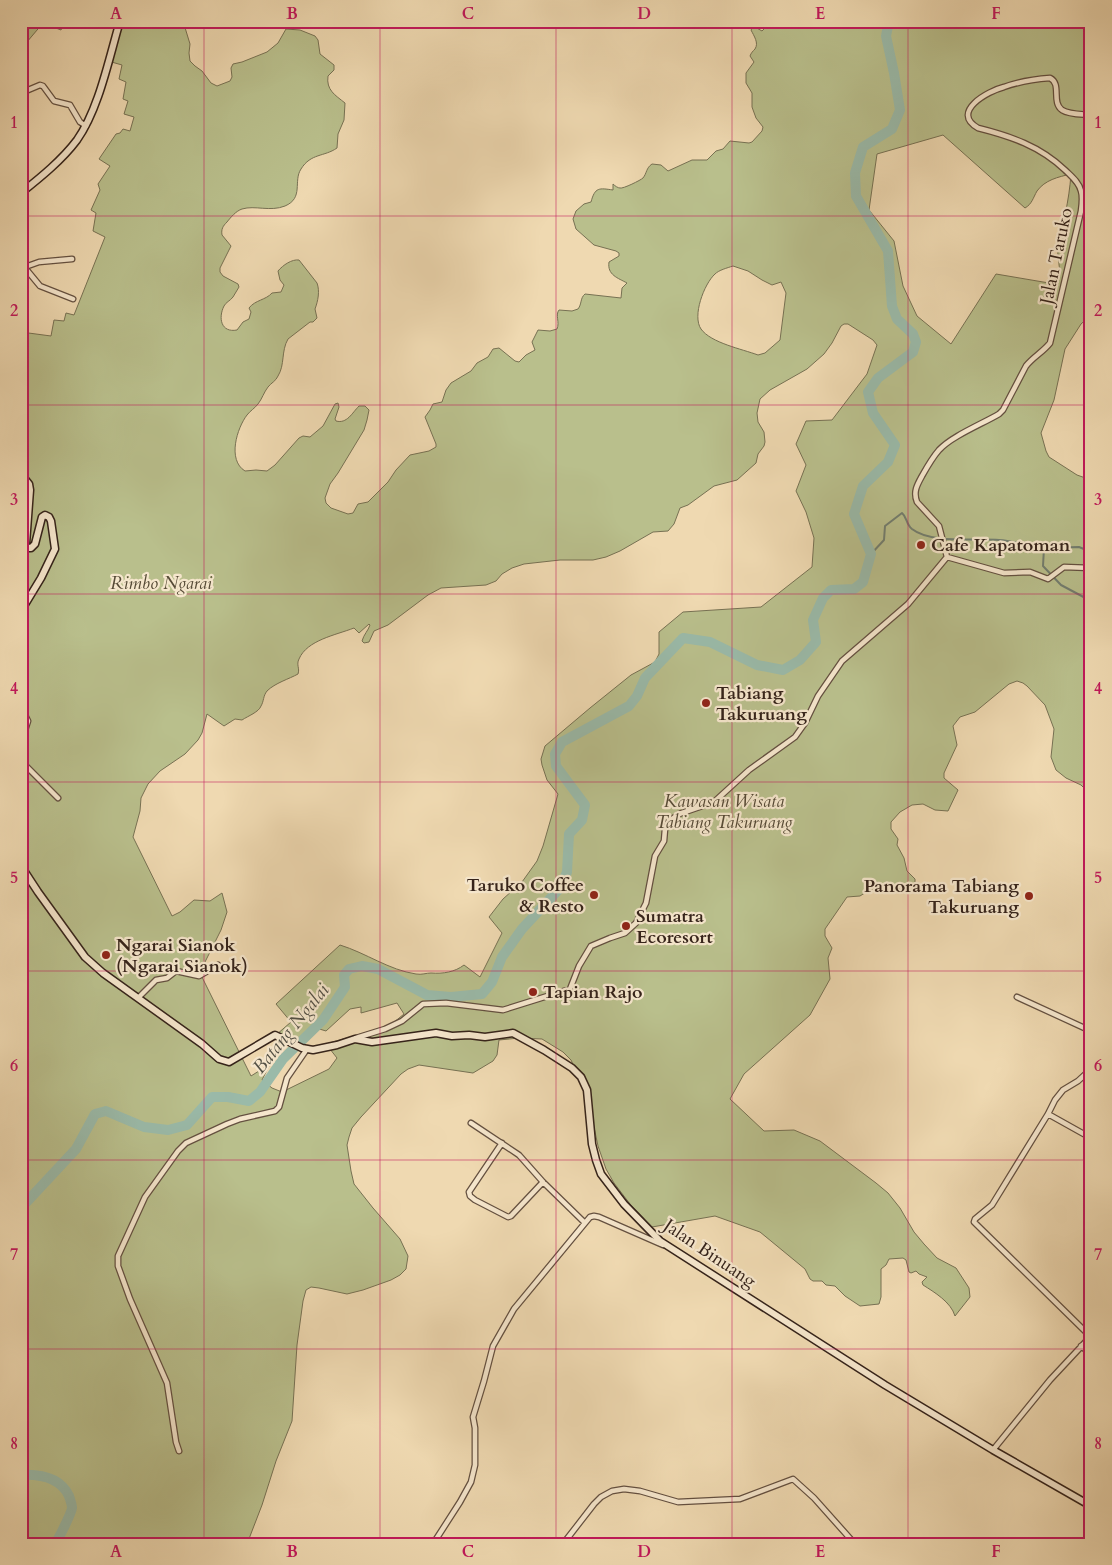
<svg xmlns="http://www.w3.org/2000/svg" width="1112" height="1565" font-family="Cardo,serif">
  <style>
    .green { fill: #b9bf8c; stroke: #777153; fill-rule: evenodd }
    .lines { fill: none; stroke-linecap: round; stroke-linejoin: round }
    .stream { stroke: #727e70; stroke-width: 2 }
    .river { stroke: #9abaa9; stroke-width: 10 }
    .street-casing { stroke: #645040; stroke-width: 7 }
    .secondary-casing { stroke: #35231a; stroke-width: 9 }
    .street { stroke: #f5e6cc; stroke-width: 4.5 }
    .secondary { stroke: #f5e6cc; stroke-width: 6 }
    .grid { fill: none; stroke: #c2185b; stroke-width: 1; stroke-opacity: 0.55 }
    .poi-dot { fill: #8f2418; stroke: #f5e6cc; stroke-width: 2 }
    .labels { text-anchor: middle; stroke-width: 4.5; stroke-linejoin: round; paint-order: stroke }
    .street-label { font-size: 18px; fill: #35231a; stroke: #f5e6cc }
    .poi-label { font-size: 18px; font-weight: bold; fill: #35231a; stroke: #f5e6cc; text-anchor: start }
    .park-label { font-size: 18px; font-style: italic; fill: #564a36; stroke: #f5e6cc }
    .water-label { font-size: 19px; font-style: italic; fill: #535045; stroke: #f5e6cc }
    .neatline { fill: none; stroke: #c2185b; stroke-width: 2 }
    .grid-label { font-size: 16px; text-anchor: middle; font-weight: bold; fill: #c2185b }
  </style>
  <rect width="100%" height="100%" fill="#efd9b1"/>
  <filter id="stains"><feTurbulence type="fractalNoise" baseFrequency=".004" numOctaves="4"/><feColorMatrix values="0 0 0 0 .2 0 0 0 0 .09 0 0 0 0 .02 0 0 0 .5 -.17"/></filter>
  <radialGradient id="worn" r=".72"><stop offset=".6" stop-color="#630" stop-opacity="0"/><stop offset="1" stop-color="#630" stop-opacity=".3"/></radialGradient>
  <path class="green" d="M21,21H65L61,30L43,23L21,49Z
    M119,21H183L190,44L189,53L190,61L195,66L202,71L211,83L217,86L230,81L232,77L231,68L233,64L242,62L267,52L278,43L286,29L300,30L315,36L318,40L320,54L334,65V70L328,76C326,90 335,95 345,103L344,120L338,134L337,148C324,157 311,153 301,169C293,181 304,198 285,206C270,212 255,205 242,209C236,211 231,217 227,222C223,226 221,229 222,235L231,246L220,268V272L223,276L238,284L239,287C237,290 235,294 233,297C230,301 226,302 224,306C218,318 221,333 237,330L243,322L249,319L251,312L249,308C255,300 266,300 272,293L281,292L284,285L280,280L278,271C283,265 292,259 299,260L317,283C320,291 318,301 315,309L317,318L313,322H310L288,339C281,351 285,365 278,376C276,381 271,383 268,387C264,392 262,399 258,404C255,408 250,411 247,415C237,428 227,460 245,471L256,470L267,471L275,465L299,438L303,436L310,437L323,426L335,404L338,403L339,407L335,419L336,421C347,424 352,413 359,406H365L369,410L367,420L364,430L338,473L330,484L325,498L326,503L331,508L348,514L353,513L358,504L368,502L388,482L396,470L410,455L429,451L436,447V444L425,417L430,410L433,404L442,402L446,390L451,383L471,371L477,363L488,357L493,349L499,348L515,361L519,362L526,355L535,350L532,342L538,330L550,331L557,329C560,322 555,315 559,310L572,311L578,309C582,304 580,298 585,294L621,298L622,288L627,283C618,278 607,275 609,262L619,256V253L616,251L594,245L576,229L573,219L576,211L584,204L591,202C595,187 599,188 613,190V184C615,186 618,188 620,188C623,189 641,180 643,178C647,173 646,168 652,164L661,165L668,171L692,160H707L716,151L723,149L730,141L749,143L752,142L762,131L763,127L756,118L752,107V93L746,83V73L754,62L750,56C751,53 753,51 755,49C759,43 754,36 751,30L753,27H755L762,31L764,29L765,21H1091V315L1081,324L1065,349L1054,400L1041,433L1046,451L1049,457L1077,475L1091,480V795L1081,785L1066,778L1056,770L1051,757L1054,729L1045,705L1027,686L1023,683L1017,681L1009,684L975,712L960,717L953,726L957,745L944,773V778L958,790L948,811L935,810L923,804L912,805L900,812L891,822V829L898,839L897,845L904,858L907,871L915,879V887L910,891L895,888L886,890L871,889L860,896L847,897L825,929V936L832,948L828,958L830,979L810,1015L744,1074L730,1099L764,1131L794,1130L820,1141L876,1183L888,1193L900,1208L914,1232L924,1244L937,1258L956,1268L969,1288L970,1297L955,1316C951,1302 934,1292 923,1285L922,1282L927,1277L919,1274L916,1271L911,1273L909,1272L906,1260L903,1258L889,1259L886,1265L881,1269V1297L879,1304L860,1306L845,1296L835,1286L826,1285L822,1281H813L810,1279L805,1269L760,1232L715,1216L652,1227L630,1204L614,1183L606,1169L598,1146L587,1094L571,1060L563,1052L542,1039L519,1038L499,1040L497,1055L493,1061L473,1073L419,1065L408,1069L401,1074L361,1117L352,1128L349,1137L347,1145L351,1171L354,1184L373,1208L400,1239L408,1256L406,1269L400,1275L391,1280L363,1290L347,1294L319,1288L311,1287L306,1290L303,1301L297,1345L292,1421L276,1461L262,1505L247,1544H21V332L51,336L54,320L64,321L66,313L74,315L105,237L93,231L96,213L91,210L100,190L98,184L110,166L99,159L116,134L120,133L123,129L130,131L134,117L124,114L128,101L123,99L126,82L119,79L122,65L108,61ZM943,135L1025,208C1032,204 1033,198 1037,191C1045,180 1058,177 1071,174C1069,202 1063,223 1058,249C1057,259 1061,268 1059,277L1055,278L1049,283L996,274L951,344L917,316L903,286L894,241L869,210L877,154ZM733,266L748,271L762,280L772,285L781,282L786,293L780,340L765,353L758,355C742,349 711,343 701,329C692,316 704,284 715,274C719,270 727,268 733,266ZM844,324H848L873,340L877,345L867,374L832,420L806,421L796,444L806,465L796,491L806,512L814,538L812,567L761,607L683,612L659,632V654L655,662L631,675L590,708L545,746L541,759L542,765L547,780L558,794L543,846L537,861L522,882L503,899L489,917L502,933L480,977L464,965C455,972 443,974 431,973C426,973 422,975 416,974C389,970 366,953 340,945L276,1004L291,1022L276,1035L295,1044L316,1028L326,1031L350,1009L361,1007V1013L397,1003L404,1014L393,1023L381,1028L326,1044L337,1058L329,1069L282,1092L272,1088L262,1080L270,1064L251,1076L198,969L202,968L221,930L227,912L222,893L210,901L194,900L180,912L172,916L133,837L140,811L141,798L148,784L160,771L185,754L198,740L202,733L207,714L224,726L235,719L242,720C248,716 259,712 261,706C264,701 263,696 267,691C275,683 289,679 298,674C300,668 296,665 299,659C307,640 336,635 354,628L359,633L369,624L370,625C368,631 364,634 362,641L364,643L369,642L374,631L388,625L428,595L441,588L486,585L496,581L502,574L512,568L524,564L560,560H593L606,557L620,551L653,532L668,531L674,524L680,508L688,505L714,486L737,480L756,463L758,454L764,446L765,442L764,432L758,422L757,413L760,399L770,390L807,369L824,354L832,343L841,326Z"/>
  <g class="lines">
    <path class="stream" d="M1044,548L1079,547L1091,552
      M871,554L884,540L885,526L902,513C907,517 906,524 912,529C931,544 975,538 999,540C1014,541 1029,545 1044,548L1043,566L1061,585L1091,601"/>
    <path class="river" d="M21,1208L76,1149L95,1114L106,1111L144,1127L168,1130L187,1125L212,1097H228L249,1101L260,1092L283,1059L323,1020L345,987L344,975L349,969L362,966L378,969L427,995L451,997L482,994L492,982L502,957L522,929L560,888L567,872L569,834L582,820L585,805L556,766L555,754L562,742L629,706L637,696L645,678L683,638L710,642L757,665L783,670L800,660L816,642L813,620L823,598L831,590L854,589L863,582L871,554L854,514L863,486L888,462L895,445L873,413L868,392L878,378L913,352L916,342L913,334L897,319L892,306L888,251L856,196L855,173L863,147L892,129L900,110L894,73L886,36L889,21
      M21,1475C40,1474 60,1477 69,1496C70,1499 72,1504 72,1508C71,1514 59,1538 55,1544"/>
    <g class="street-casing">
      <path id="street" d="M21,93L40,85L43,86L54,101L70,105L80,122L86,126
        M21,263L40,286L73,299
        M25,267L39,262L72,259
        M947,557L1004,573L1030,572L1048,579L1064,567L1091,568
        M21,743L28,721L22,709
        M21,761L58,798
        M1017,997L1091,1031
        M138,998L156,980L167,978L176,971L199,976L218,965
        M356,1038L385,1029L402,1021L423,1004L446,1003L503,1010L570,989L579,966L591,946L610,938L625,933L636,923L646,903L655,856L664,841L665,829L669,821L679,814L714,802L749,770L795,737L805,723L818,696L842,661L908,604L947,557L939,526L917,502C913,492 917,485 922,476C927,467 932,458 939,450C952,436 982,424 999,414L1003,410L1026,366C1033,357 1043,352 1050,343L1081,211C1082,204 1083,197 1081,191C1079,182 1071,176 1065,170C1040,146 1010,136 978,128C950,112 988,91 1004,87C1018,82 1035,79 1050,78C1062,84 1051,102 1062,110C1070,115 1082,114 1091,115
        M1091,1046V1050
        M1048,1114L1091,1138
        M471,1123L519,1155L543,1182L585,1223
        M502,1143L469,1192L470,1196L475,1200L508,1217L511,1216L543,1182
        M1090,1336L974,1222L975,1219L992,1205L1048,1114L1055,1100L1063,1090L1078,1081L1091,1069
        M1081,1346L1091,1354
        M993,1450L1050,1380L1091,1336
        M179,1451L176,1442L167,1383L130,1299L118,1266V1256L145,1197L178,1151L186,1143L227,1124L240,1119L275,1111L279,1107L287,1078L307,1049
        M433,1544L460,1502L471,1482L475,1465V1428L473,1417L484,1381L493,1346L514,1309L590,1217L594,1216L599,1217L663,1245
        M563,1544L594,1504L601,1497L612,1491L624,1489L640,1491L678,1502L740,1499L793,1479L814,1498L855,1544"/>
    </g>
    <g class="secondary-casing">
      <path id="secondary" d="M21,193C41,177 62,160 77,140C99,109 109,58 120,21
        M21,474L29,484L30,490L26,544L27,548H31L35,544L42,517L45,515L49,517L51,521L55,549L41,578L21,611
        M21,866L38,892L85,957L103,973L202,1044L219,1059L229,1062L275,1035L302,1048L313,1050L337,1045L355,1039L372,1042L436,1033L452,1036L469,1035L485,1037L513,1033L544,1050L572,1068L581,1077L587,1090L592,1144L596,1160L601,1174L624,1204L660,1241L885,1385L993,1450L1091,1506"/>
    </g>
    <use href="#street" class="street"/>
    <use href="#secondary" class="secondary"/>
  </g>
  <path class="grid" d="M204,21V1544M380,21V1544M556,21V1544M732,21V1544M908,21V1544M21,216H1091M21,405H1091M21,594H1091M21,782H1091M21,971H1091M21,1160H1091M21,1349H1091"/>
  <g class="poi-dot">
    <circle cx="921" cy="545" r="5"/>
    <circle cx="706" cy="703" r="5"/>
    <circle cx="594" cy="895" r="5"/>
    <circle cx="1029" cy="896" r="5"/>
    <circle cx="626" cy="926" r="5"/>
    <circle cx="106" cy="955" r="5"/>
    <circle cx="533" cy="992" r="5"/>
  </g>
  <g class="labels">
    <g class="street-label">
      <text transform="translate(1056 256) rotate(-78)" y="6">Jalan Taruko</text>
      <text transform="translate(710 1253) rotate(34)" y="6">Jalan Binuang</text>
    </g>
    <g class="poi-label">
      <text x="931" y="551">Cafe Kapatoman</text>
      <text x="716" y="699">Tabiang<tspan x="716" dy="21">Takuruang</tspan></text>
      <text x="584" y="891" text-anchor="end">Taruko Coffee<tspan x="584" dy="21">&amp; Resto</tspan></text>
      <text x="1019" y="892" text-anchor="end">Panorama Tabiang<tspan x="1019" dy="21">Takuruang</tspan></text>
      <text x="636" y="922">Sumatra<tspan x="636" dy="21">Ecoresort</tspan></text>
      <text x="116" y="951">Ngarai Sianok<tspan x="116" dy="21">(Ngarai Sianok)</tspan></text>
      <text x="543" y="998">Tapian Rajo</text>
    </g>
    <g class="park-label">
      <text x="161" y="589">Rimbo Ngarai</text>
      <text x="724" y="807">Kawasan Wisata<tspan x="724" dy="21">Tabiang Takuruang</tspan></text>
    </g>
    <g class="water-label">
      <text transform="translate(290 1028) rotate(-51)" y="7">Batang Ngalai</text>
    </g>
  </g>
  <rect width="1112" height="1565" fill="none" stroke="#efd9b1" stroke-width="55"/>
  <rect x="28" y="28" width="1056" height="1510" class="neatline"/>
  <g class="grid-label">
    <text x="116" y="19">A</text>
    <text x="292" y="19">B</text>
    <text x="468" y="19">C</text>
    <text x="644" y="19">D</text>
    <text x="820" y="19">E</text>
    <text x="996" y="19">F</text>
    <text x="14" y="128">1</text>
    <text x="1098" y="128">1</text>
    <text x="14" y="316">2</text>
    <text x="1098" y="316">2</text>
    <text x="14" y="505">3</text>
    <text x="1098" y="505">3</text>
    <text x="14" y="694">4</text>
    <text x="1098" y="694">4</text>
    <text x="14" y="883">5</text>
    <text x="1098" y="883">5</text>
    <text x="14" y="1071">6</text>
    <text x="1098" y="1071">6</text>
    <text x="14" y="1260">7</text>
    <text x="1098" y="1260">7</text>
    <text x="14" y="1449">8</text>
    <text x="1098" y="1449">8</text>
    <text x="116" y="1557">A</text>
    <text x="292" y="1557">B</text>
    <text x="468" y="1557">C</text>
    <text x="644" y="1557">D</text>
    <text x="820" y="1557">E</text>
    <text x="996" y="1557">F</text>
  </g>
  <rect width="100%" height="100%" filter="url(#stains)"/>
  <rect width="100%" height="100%" fill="url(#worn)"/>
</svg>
